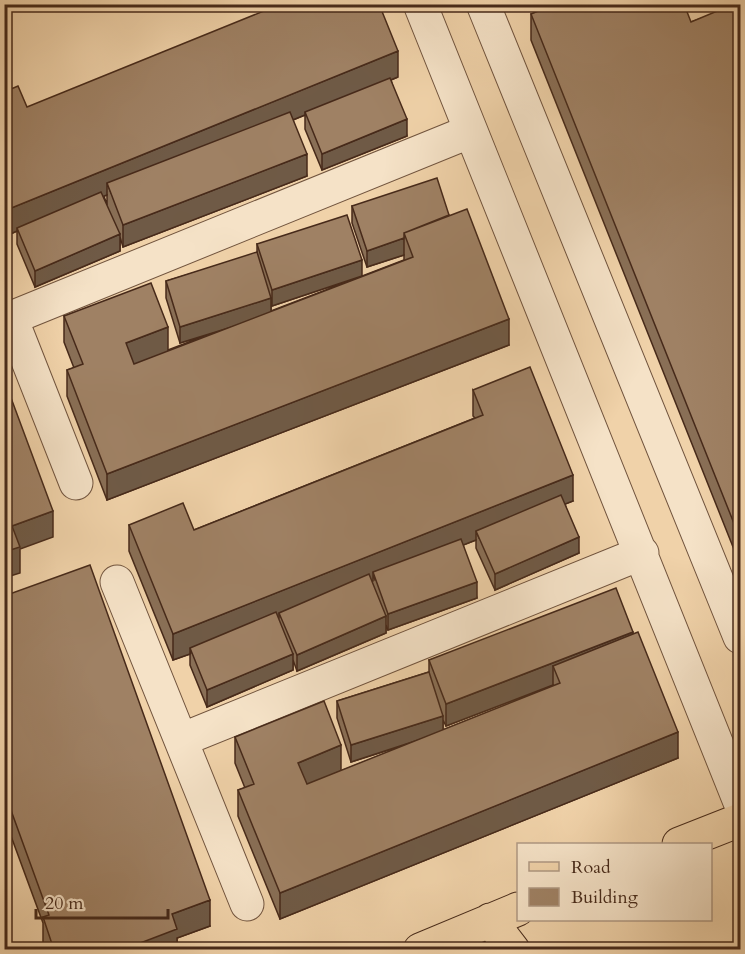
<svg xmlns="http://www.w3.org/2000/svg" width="745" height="954" font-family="Cardo,serif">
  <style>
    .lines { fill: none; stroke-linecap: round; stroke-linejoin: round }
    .minor-casing { stroke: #71543e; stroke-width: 35 }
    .major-casing { stroke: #472a1a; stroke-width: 35 }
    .minor { stroke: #f5e2c7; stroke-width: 33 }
    .major { stroke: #f0d2a9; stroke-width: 33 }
    .wall { fill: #896f56; stroke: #472a1a; stroke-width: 1.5; fill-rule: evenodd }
    .shaded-wall { fill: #6f5a46; stroke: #472a1a; stroke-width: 1.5 }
    .building { fill: #9f8164; stroke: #472a1a; stroke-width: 1.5 }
  </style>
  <rect width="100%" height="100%" fill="#f0d2a9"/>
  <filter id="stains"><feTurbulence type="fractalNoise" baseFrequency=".00333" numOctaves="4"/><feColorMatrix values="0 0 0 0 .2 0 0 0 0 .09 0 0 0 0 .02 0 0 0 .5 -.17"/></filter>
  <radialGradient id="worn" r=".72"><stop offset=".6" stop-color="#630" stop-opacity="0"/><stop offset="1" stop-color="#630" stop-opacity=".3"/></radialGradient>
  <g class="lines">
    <g class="minor-casing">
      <path id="minor" d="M420,4L740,802
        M483,4L740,637
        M76,483L11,318L471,131
        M117,582L247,904
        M181,740L642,553"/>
    </g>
    <g class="major-casing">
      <path id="major" d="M679,844L740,820
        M490,920L513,950
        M420,950L518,909"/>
    </g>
    <use href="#minor" class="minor"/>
    <use href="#major" class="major"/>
  </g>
  <path class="wall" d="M741,4V567L531,40V14L691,22Z
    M398,77L391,80L407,136L322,170L305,129V115L293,120L307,176L123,247L120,237V251L35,287L17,244V231L4,237L27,107ZM107,195V205L104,196Z
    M352,206L449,215L509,345L107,500L67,396V370L74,368L64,342V316L168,350L215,332L180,343L166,298V281L257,254V244L362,276L272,306L271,303V311L404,260V255L367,267L352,223Z
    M473,390L573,501L565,504L579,553L495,590L476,548V540L463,545L477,598L388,630L386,625V633L297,671L293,660V670L207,707L190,665V654L173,660L129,551V525L194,530L475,418L473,416Z
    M4,596L210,926L177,938V950H45L43,943V923L4,817Z
    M633,634L678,758L280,919L238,816V790L245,788L235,763V737L341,771L411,743L351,762L337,718V701L429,672V660ZM553,685V686L443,730V720L446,726Z"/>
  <path class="shaded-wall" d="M398,51V77L306,114L305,112V115L111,193L107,183V195L18,231L17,228V231L4,237V211Z
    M407,119V136L322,170V154Z
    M307,154V176L123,247V225Z
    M120,234V251L35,287V271Z
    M404,238V255L367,267V251Z
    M362,260V276L272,306V290Z
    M271,298V315L180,343V327Z
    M509,319V345L107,500V474Z
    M168,327V353L126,369V343Z
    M573,475V501L479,538L476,531V540L375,580L373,572V581L281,617L279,613V618L191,653L190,648V654L173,660V634Z
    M53,511V537L20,549V573L4,578V552L12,526Z
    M579,537V553L495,590V574Z
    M477,582V598L388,630V614Z
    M386,616V633L297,671V655Z
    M633,632V654L553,666V685L446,726V704Z
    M293,654V670L207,707V690Z
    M443,716V732L351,762V745Z
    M678,732V758L280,919V893Z
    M341,745V771L298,789V763Z
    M210,900V926L177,938V950H122L172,914Z"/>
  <path class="building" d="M281,4H379L398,51L4,211V92L18,86L27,107Z
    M555,4H684L691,22L734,4H741V541L531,14Z
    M390,78L407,119L322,154L305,112Z
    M290,112L307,154L123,225L107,183Z
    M437,178L449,215L404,233V238L367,251L352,206Z
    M101,192L120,234L35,271L17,228Z
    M467,209L509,319L107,474L67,370L83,364L64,316L151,283L168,327L126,343L134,364L413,257L404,233Z
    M347,215L362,260L272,290L257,244Z
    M257,252L271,298L180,327L166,281Z
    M530,367L573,475L173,634L129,525L183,503L194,530L483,415L473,390Z
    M4,379L53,511L12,526L20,547L4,552Z
    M561,495L579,537L495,574L476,531Z
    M461,539L477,582L388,614L373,572Z
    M90,565L210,900L172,914L177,929L122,950H54L43,917L49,915L4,791V596Z
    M369,574L386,616L297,655L279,613Z
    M616,588L633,632L446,704L429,660Z
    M276,612L293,654L207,690L190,648Z
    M638,632L678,732L280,893L238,790L254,784L235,737L324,701L341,745L298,763L307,784L560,683L553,666Z
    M429,672L443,716L351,745L337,701Z"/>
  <rect width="745" height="954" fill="none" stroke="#f0d2a9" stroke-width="24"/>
  <rect x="6" y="6" width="733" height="942" fill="none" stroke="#472a1a" stroke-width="3"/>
  <rect x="12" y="12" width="721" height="930" fill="none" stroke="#472a1a" stroke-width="1.5"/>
  <rect x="517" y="843" width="195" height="78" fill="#f5e2c7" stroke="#af9882" stroke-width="1.5"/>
  <rect x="529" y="862" width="30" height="9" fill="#f0d2a9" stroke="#af9882" stroke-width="1.5"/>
  <text x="571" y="873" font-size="18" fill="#472a1a">Road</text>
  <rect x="529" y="888" width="30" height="18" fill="#9f8164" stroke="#af9882" stroke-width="1.5"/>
  <text x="571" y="903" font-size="18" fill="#472a1a">Building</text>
  <path d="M36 909v9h132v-9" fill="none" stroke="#472a1a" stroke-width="3"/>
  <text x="45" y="909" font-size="18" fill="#472a1a" stroke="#f5e2c7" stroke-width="4.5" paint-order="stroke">20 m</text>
  <rect width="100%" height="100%" filter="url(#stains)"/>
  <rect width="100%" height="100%" fill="url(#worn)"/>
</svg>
